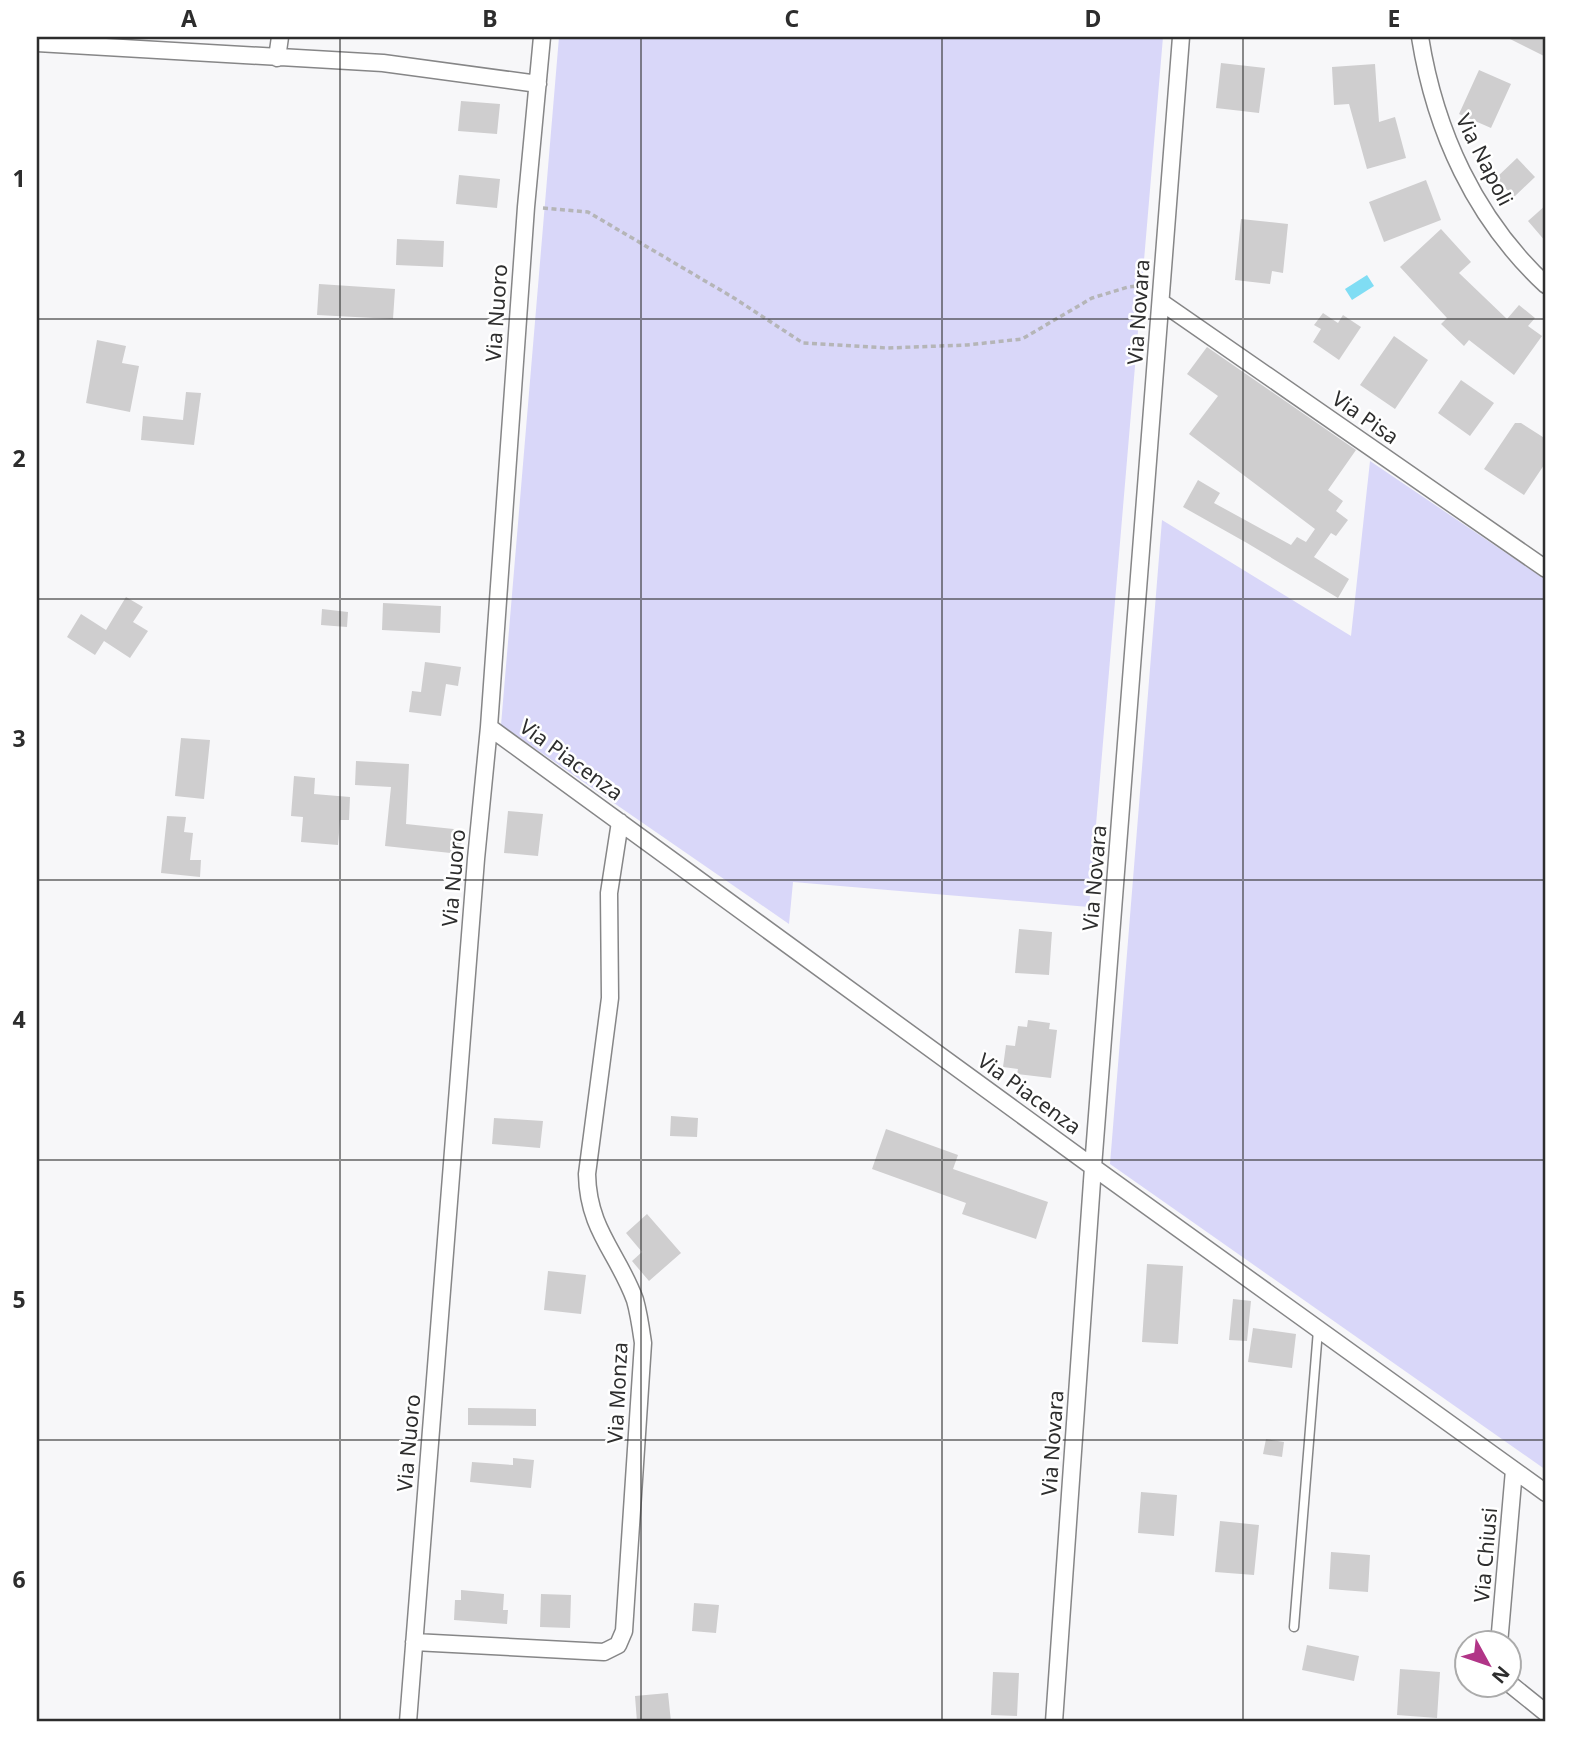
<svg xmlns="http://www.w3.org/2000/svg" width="1583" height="1759" font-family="'Noto Sans',sans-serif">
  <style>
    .green { fill: #d9d7f9 }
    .water { fill: #80ddf4 }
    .building { fill: #cfcecf }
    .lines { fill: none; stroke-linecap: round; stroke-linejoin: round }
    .service-casing { stroke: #868687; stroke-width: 11 }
    .minor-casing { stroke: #868687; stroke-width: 19 }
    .path { stroke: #b5b5b7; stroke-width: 3.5; stroke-dasharray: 5 3.5; stroke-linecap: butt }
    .service { stroke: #fff; stroke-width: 8 }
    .minor { stroke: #fff; stroke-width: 16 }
    .grid { fill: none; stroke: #2d2d2d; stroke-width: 2; stroke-opacity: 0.55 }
    .labels { text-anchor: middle; stroke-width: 5; stroke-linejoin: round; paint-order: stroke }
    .street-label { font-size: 21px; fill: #2d2d2d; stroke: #fff }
    .neatline { fill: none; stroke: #2d2d2d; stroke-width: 2.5 }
    .grid-label { font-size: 23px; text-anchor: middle; font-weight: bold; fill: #2d2d2d }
  </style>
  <rect width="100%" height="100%" fill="#f7f7f9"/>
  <path class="green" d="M559,37H1163L1089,907L793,882L789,924L501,725Z
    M1370,461L1546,580V1470L1110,1164L1162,520L1351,636Z"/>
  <path class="water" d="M1367,275L1374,286L1352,300L1345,289Z"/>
  <path class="building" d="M1506,37H1546V57Z
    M1221,63L1265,68L1259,113L1216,108Z
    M1375,64L1379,122L1395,117L1406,158L1367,169L1349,104L1334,105L1332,67Z
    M1479,70L1511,84L1491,128L1459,114Z
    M461,101L500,104L497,134L458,131Z
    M1517,158L1535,177L1514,197L1496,178Z
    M459,175L500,179L497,208L456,204Z
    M1426,180L1441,220L1384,242L1369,202Z
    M1546,205V242L1528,221Z
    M1241,219L1288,224L1283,273L1272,271L1270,284L1235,280Z
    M1441,229L1471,262L1459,273L1507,319L1519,305L1535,318L1528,326L1542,336L1514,375L1469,340L1464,346L1441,324L1447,318L1400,267Z
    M397,239L444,241L443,267L396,265Z
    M319,284L395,289L393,319L317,315Z
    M1323,313L1338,323L1343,315L1361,327L1339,360L1313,342L1321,329L1314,325Z
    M1394,336L1428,360L1395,409L1360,385Z
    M97,340L126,346L122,363L139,366L130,412L86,403Z
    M1207,347L1356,450L1328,490L1343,501L1336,511L1348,520L1336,536L1331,533L1314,557L1349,579L1338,598L1247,543L1183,507L1198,480L1220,493L1214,503L1291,545L1297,537L1306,542L1315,529L1189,434L1218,396L1187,374Z
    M1461,380L1494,403L1470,436L1438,413Z
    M186,392L201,393L194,445L141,440L143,416L183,420Z
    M1515,423H1521L1546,439V462L1524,495L1484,469Z
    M126,597L143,607L133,622L148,631L130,658L104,641L95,655L67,637L81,614L106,630Z
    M383,603L441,606L440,633L382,630Z
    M322,609L348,612L347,627L321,625Z
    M425,662L461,667L458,686L446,684L441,716L409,712L412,691L421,692Z
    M181,738L210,740L204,799L175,796Z
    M356,761L409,764L406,824L463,830L460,854L385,846L391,787L355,785Z
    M294,776L315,778L314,794L350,797L349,820H340L338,845L301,842L303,817L291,816Z
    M508,811L543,814L538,856L504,853Z
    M167,816L186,817L184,832L193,833L190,860H201L200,877L161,873Z
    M1019,929L1052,932L1049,975L1015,973Z
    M1028,1020L1050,1023L1049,1029L1057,1030L1051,1078L1017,1074L1018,1069L1003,1067L1006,1045L1015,1046L1018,1026L1027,1027Z
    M671,1116L698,1118L697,1137L670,1136Z
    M494,1118L543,1121L540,1148L492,1144Z
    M886,1129L958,1155L953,1169L1048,1202L1036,1239L962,1214L966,1203L872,1169Z
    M647,1214L681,1253L649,1281L632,1261L642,1252L626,1233Z
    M1147,1264L1183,1266L1178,1344L1142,1342Z
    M548,1271L586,1275L581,1314L544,1310Z
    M1233,1299L1251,1301L1247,1341L1229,1340Z
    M1253,1328L1296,1334L1292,1368L1248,1362Z
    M468,1408L536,1409V1426L468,1425Z
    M1266,1439L1284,1442L1282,1457L1263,1454Z
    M513,1458L534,1460L531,1488L470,1482L472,1462L513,1465Z
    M1141,1492L1177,1495L1174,1536L1138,1533Z
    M1220,1521L1259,1525L1254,1575L1215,1572Z
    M1331,1552L1370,1555L1368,1592L1329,1589Z
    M461,1590L504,1594L503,1610H508L507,1624L454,1620L455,1600H461Z
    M541,1594L571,1595L570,1628L540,1627Z
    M694,1603L719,1605L716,1633L692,1631Z
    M1307,1645L1359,1656L1354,1681L1302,1670Z
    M1400,1669L1440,1672L1437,1718L1397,1715Z
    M993,1672L1019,1673L1017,1716L991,1715Z
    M668,1693L671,1722H637L635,1696Z"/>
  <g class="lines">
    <g class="service-casing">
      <path id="service" d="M1294,1627L1318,1330"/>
    </g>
    <g class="minor-casing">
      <path id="minor" d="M1420,37C1435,131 1475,219 1546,285
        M37,43L383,63L538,84
        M277,58L280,37
        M1161,302L1546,569
        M489,727L1093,1167L1546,1493
        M414,1642L604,1652L618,1645L624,1631L643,1343C641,1329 639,1314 635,1300C618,1253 588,1230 587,1174L610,998L609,893L620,822
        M1499,1644L1514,1470
        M1510,1684L1546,1713
        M408,1722L476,859L489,727L526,207L542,37
        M1054,1722L1093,1167L1181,37"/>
    </g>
    <path class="path" d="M543,208L588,212L734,298L803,343L887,348L967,345L1022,339L1092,298L1128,287L1146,285"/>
    <use href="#service" class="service"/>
    <use href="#minor" class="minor"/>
  </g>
  <path class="grid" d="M340,37V1722M641,37V1722M942,37V1722M1243,37V1722M37,319H1546M37,599H1546M37,880H1546M37,1160H1546M37,1440H1546"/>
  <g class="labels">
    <g class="street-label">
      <text transform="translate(1484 160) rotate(63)" y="7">Via Napoli</text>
      <text transform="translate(1139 312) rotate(-86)" y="7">Via Novara</text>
      <text transform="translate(497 313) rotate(-86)" y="7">Via Nuoro</text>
      <text transform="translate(1365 418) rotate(35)" y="7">Via Pisa</text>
      <text transform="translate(571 760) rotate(36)" y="7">Via Piacenza</text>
      <text transform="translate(454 878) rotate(-85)" y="7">Via Nuoro</text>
      <text transform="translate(1095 878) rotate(-85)" y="7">Via Novara</text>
      <text transform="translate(1029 1094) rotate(36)" y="7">Via Piacenza</text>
      <text transform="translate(618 1393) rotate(-87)" y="7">Via Monza</text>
      <text transform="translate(409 1443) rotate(-85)" y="7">Via Nuoro</text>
      <text transform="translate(1053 1443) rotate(-86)" y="7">Via Novara</text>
      <text transform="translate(1486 1555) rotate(-85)" y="7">Via Chiusi</text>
    </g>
  </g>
  <rect width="1583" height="1759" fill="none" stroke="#ffffff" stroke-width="77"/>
  <g transform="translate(1488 1664) rotate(130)"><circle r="33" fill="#ffffff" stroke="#ababab" stroke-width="2"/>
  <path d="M0-5L12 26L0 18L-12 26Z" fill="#b13587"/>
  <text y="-10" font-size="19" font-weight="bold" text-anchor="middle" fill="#2d2d2d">N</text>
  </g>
  <rect x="38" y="38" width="1506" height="1682" class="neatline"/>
  <g class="grid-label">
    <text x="189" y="27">A</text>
    <text x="490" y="27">B</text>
    <text x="792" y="27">C</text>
    <text x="1093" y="27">D</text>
    <text x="1394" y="27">E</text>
    <text x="19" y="187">1</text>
    <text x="19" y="467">2</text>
    <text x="19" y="747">3</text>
    <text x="19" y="1028">4</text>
    <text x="19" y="1308">5</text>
    <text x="19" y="1588">6</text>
  </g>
</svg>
